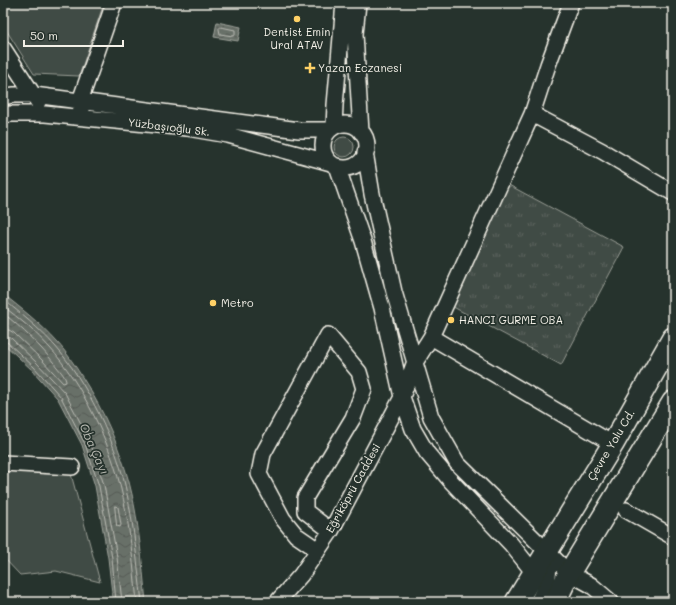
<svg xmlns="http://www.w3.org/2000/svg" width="676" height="605" font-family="Mali,sans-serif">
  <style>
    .green { fill: #414b45; stroke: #9a9e96 }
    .park { fill: url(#park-tufts); stroke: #9a9e96 }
    .water { fill: url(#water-waves); stroke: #9fa39b }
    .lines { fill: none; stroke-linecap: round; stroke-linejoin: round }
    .shore { stroke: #bcbdb5; stroke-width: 1 }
    .minor-casing { stroke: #f4f1e8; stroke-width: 18 }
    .highway-casing { stroke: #f4f1e8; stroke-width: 24 }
    .minor { stroke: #26332d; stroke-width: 15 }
    .highway { stroke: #26332d; stroke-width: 21 }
    .poi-dot { fill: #ffd166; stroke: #26332d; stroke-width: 1.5 }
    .labels { text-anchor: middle; stroke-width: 3.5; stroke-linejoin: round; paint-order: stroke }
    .poi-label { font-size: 11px; fill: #f4f1e8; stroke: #26332d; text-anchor: start }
    .street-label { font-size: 11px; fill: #f4f1e8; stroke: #26332d }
    .water-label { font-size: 12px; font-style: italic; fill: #bcbdb5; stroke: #26332d }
  </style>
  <defs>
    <pattern id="park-tufts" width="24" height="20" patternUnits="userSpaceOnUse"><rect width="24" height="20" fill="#414b45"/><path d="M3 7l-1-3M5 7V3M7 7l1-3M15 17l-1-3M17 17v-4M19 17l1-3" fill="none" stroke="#5d6560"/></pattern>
    <pattern id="water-waves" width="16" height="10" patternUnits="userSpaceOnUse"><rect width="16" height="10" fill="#676f68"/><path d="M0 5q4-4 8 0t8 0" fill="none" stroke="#565a55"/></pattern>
  </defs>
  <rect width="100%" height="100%" fill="#26332d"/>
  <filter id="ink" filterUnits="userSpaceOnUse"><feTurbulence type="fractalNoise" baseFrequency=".025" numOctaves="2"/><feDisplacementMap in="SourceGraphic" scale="8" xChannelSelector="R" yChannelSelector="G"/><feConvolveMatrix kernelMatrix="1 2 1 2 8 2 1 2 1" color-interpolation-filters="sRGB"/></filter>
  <g filter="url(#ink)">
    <path class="green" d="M3,3H104L79,76L34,74L3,25Z
      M334 147a10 10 0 1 1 20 0a10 10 0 1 1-20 0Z
      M3,470L71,474L100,582L56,571L20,575L3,557Z"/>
    <path class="park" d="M507,184L624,247L561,365L444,302Z"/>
    <path class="water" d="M217,22L241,27L238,41L214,37Z
      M3,294C22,309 41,324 57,342C68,354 76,367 84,380C104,411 119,446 129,482C139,519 142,564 146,602H113L108,558L95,486L82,445L58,399L32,370L3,343Z"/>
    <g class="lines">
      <path class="shore" d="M221,27L235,30V35L233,36L220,34L219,29Z
        M3,299C21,314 39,328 55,346C86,381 115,440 125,485C134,523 137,563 142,602
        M3,306C20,319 36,332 50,348C81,382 109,441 120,485C130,523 133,563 137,602
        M3,313C23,329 41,346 57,367C60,371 66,377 66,382L63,383L42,360L14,333L9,330H3
        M3,336L11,338L38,364L65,393L90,441L104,485L117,557L122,602
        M3,341L7,342L34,367L61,397L85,444L99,486L112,558L116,602
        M115,506L118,507L121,525L120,527L117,526Z"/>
      <g class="minor-casing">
        <path id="minor" d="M358,3L355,34L361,132
          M3,48L38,102
          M3,97L13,95H34L299,130H330
          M82,110L80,101L114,3
          M532,114L602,151L673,193
          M3,115L11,114H45L187,128L228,135L331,163
          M323 146a22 22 0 1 1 44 0a22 22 0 1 1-44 0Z
          M334,127L335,105L344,3
          M365,152L372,194L394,292L431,417L457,463L569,573L591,585L611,602
          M337,166L363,241L382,308L402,397L413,429L427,453L449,479L511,544L557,602
          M431,337L613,444
          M3,463L72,467
          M626,510L673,537
          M317,552L312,546L296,535L283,519L259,474L263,454L328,335L359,372L364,389L353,418L305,498V511L331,531
          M277,602L301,575L331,531L402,397L414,364L431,337L532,114L548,65L571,3
          M538,602C548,581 551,575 547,551"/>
      </g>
      <g class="highway-casing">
        <path id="highway" d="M516,602L613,444L673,338
          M555,602L569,573L673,402"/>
      </g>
      <use href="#minor" class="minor"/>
      <use href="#highway" class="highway"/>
    </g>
  </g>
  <g class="poi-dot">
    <circle cx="297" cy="19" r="4"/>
    <path d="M308 62h4v4h4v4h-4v4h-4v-4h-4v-4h4z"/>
    <circle cx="213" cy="303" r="4"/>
    <circle cx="451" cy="320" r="4"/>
  </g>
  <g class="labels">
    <g class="poi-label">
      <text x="297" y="36" text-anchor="middle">Dentist Emin<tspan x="297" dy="13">Ural ATAV</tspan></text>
      <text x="318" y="72">Yazan Eczanesi</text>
      <text x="221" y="307">Metro</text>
      <text x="459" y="324">HANCI GURME OBA</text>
    </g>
    <g class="street-label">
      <text transform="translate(169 127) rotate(7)" y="4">Yüzbaşıoğlu Sk.</text>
      <text transform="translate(611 445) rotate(-59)" y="4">Çevre Yolu Cd.</text>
      <text transform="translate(353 488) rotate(-61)" y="4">Eğriköprü Caddesi</text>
    </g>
    <g class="water-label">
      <text transform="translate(94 449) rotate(66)" y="4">Oba Çayı</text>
    </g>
  </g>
  <rect width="676" height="605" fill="none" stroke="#26332d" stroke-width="16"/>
  <rect x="8" y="8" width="660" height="589" fill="none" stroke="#f4f1e8" stroke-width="1.5" filter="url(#ink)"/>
  <path d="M24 40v6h99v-6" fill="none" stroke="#f4f1e8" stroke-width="2"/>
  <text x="30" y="40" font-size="12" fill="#f4f1e8" stroke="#26332d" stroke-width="3" paint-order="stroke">50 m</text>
</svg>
